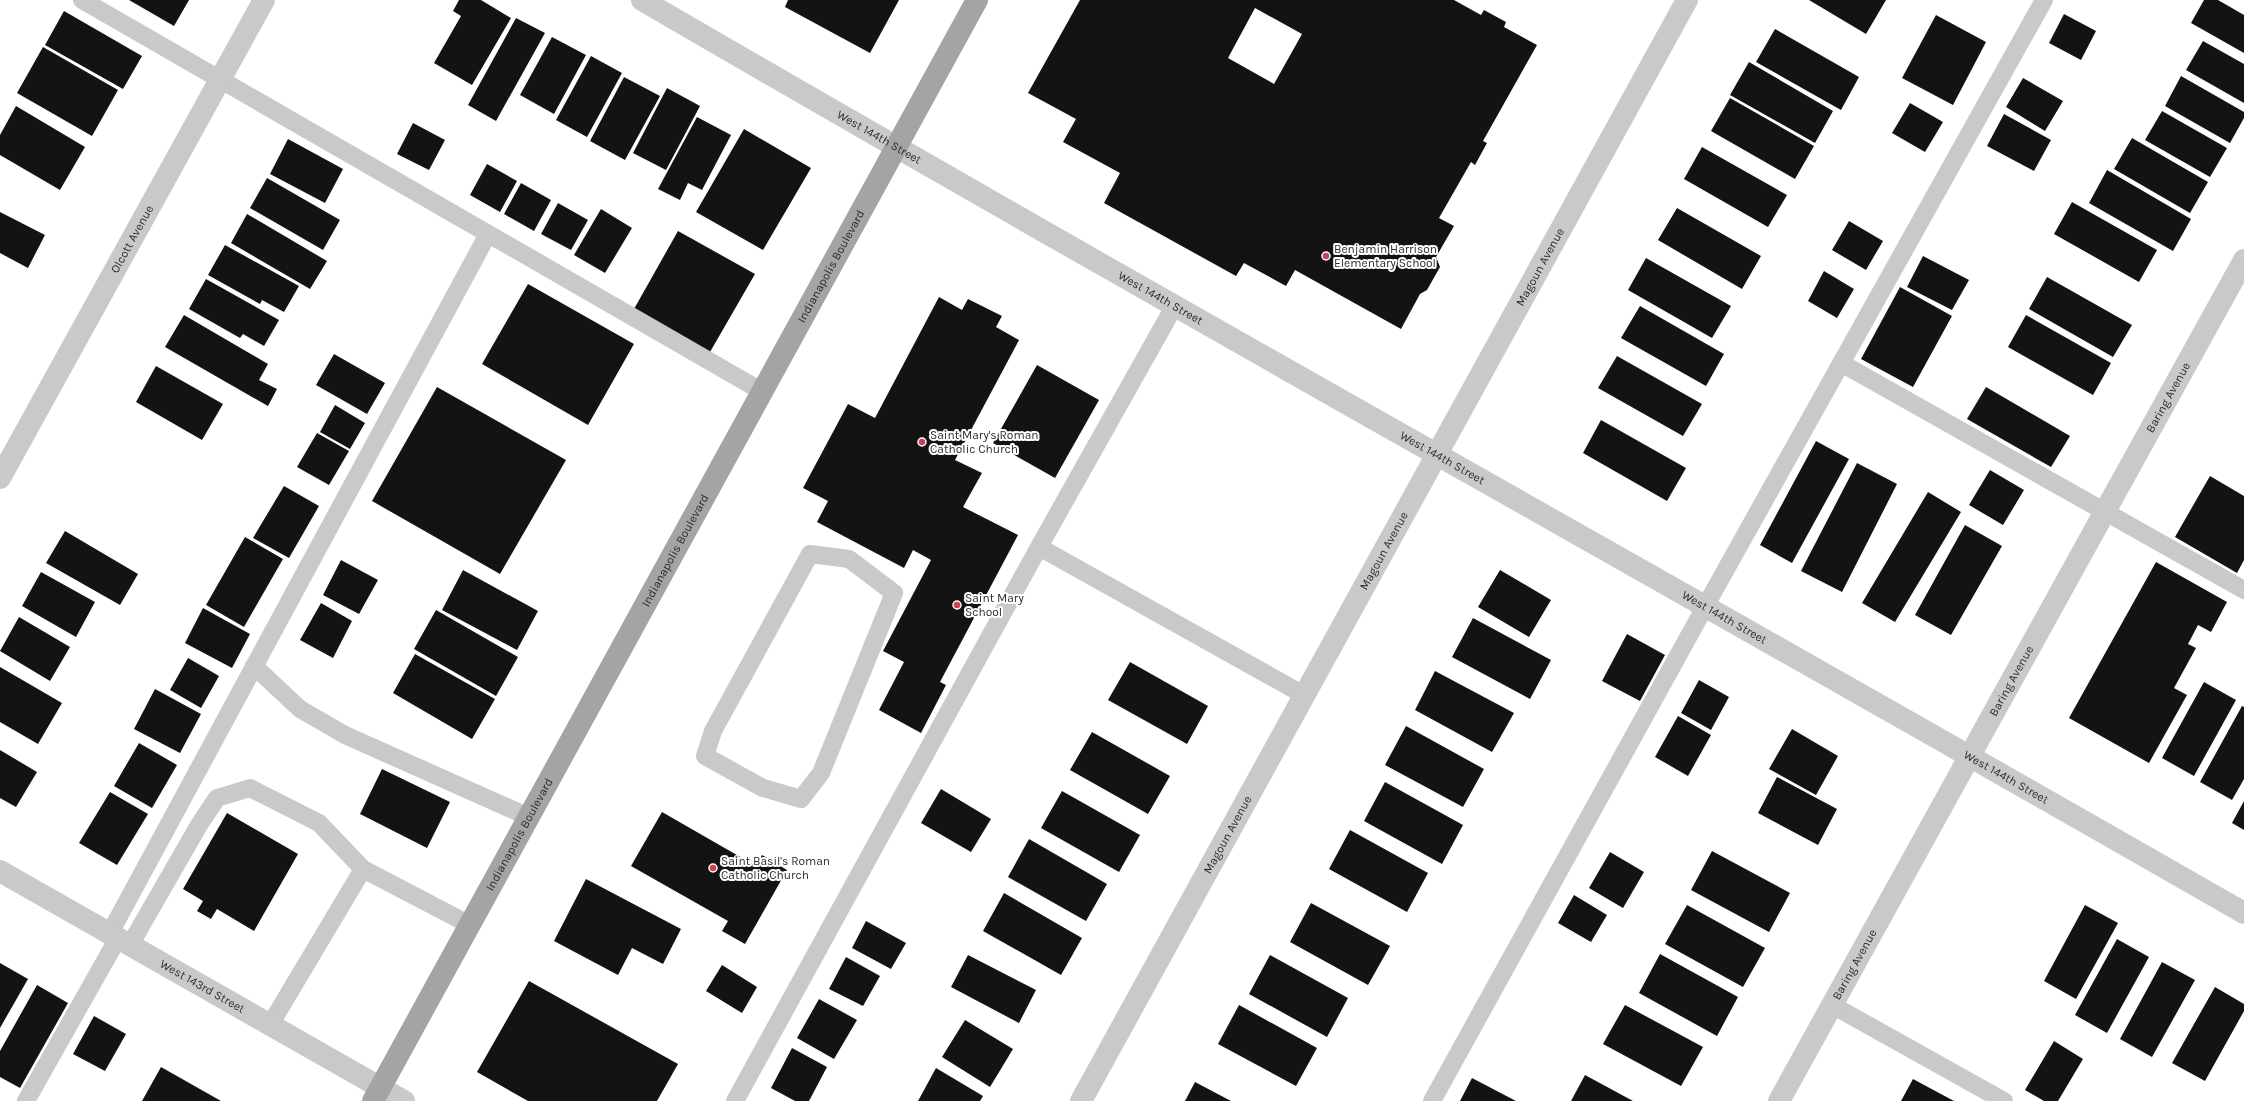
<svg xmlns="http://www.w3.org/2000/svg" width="2244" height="1101" font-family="Karla,sans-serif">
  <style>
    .building { fill: #131313; fill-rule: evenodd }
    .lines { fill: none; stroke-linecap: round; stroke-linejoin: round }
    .lane { stroke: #c9c9c9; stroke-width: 18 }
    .street { stroke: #c9c9c9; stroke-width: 22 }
    .primary { stroke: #a4a4a4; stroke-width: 22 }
    .poi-dot { fill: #d43c54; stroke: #fff; stroke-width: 1.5 }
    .labels { text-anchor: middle; stroke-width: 4; stroke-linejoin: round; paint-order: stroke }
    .street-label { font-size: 12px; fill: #2c2c2c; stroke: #fff }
    .poi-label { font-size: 12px; fill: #2c2c2c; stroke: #fff; text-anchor: start }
  </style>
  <rect width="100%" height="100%" fill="#fff"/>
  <path class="building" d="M129,0H189L174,26Z
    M459,0H481L511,18L472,85L434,63L461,16L453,11Z
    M788,0H899L870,53L785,7Z
    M1080,0H1454L1481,15L1484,10L1506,22L1504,27L1537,45L1483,141L1487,143L1475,165L1471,162L1439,218L1454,226L1436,257L1440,267L1427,290L1420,294L1401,329L1295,270L1286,286L1244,263L1236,276L1104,203L1120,173L1063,142L1076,119L1028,93ZM1255,8L1302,34L1274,84L1228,58Z
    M1809,0H1886L1866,34Z
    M2204,0H2218L2244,15V53L2191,23Z
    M64,11L142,56L123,89L45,45Z
    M2064,14L2096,31L2081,60L2049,43Z
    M1936,15L1986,42L1953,105L1902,78Z
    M516,18L545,33L496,121L468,105Z
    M1775,29L1859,77L1841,110L1756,62Z
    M552,37L586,55L554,114L520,95Z
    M2203,41L2244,64V103L2186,70Z
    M43,47L118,90L92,136L17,93Z
    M591,56L622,73L587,137L556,120Z
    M1749,62L1833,111L1815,143L1730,95Z
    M2181,76L2244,112V118L2230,143L2165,106Z
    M624,77L660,96L625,160L590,141Z
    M2023,78L2063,101L2045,131L2006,107Z
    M667,88L700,106L666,170L633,153Z
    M1730,98L1814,146L1795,179L1711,131Z
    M1910,103L1943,122L1925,152L1892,133Z
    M16,106L85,147L60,190L0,155V135Z
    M2162,111L2227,148L2210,177L2145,140Z
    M2004,114L2051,140L2034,171L1987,146Z
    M697,117L731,135L702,190L688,183L680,200L658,189Z
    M413,123L445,140L429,170L397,154Z
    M744,129L811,168L763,250L696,212Z
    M2132,138L2208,182L2190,213L2114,169Z
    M288,139L343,169L325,203L270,174Z
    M1702,147L1787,195L1768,227L1684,179Z
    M487,164L517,181L500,212L470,195Z
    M2107,170L2191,219L2173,251L2089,203Z
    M267,178L340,220L323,250L250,208Z
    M521,183L551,200L534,231L504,214Z
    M2072,202L2157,250L2139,282L2054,234Z
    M558,203L588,220L571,250L541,234Z
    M1677,208L1761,256L1742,289L1658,240Z
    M601,209L632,228L605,273L574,255Z
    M0,212L45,235L28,268L0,253Z
    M247,214L327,261L310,289L231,243Z
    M1849,221L1883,241L1866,270L1832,250Z
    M678,231L755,274L710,352L634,309Z
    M225,245L299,286L284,312L262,300L260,304L208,275Z
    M1923,256L1969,280L1952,310L1907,287Z
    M1646,258L1731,306L1712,338L1628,290Z
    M1824,271L1854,289L1837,318L1808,301Z
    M2047,277L2132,325L2113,357L2029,309Z
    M206,279L279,320L264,346L243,334L240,338L189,309Z
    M528,284L634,344L588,425L482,364Z
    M1900,287L1952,316L1913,387L1861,359Z
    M939,297L962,310L968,299L1002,316L996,327L1019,340L955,460L982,473L963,507L1018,535L940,682L946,685L921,733L879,710L904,662L883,651L931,560L913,550L904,568L817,522L828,501L803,488L848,404L875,418Z
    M1640,306L1724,354L1706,386L1621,338Z
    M184,315L268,364L259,380L277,389L268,406L165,347Z
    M2026,315L2111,363L2093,395L2008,347Z
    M334,354L385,383L367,414L316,385Z
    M1617,356L1702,404L1683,436L1598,388Z
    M1037,365L1099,400L1055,478L993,443Z
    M156,366L223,404L202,440L136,402Z
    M437,387L566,460L500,574L372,501Z
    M1986,387L2070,436L2051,467L1967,419Z
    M335,405L365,423L350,449L320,432Z
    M1601,420L1686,468L1667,501L1583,453Z
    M317,433L349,451L329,485L297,467Z
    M1816,441L1849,459L1792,563L1760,545Z
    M1857,463L1897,484L1842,592L1801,571Z
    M1990,470L2024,490L2003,525L1969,505Z
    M2210,476L2244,496V560L2237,573L2175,537Z
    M284,486L319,506L289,558L253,538Z
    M1928,492L1961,512L1895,622L1862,603Z
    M1965,525L2002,546L1951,635L1915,615Z
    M65,531L138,574L120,605L46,563Z
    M245,537L283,559L244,627L206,605Z
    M341,560L378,580L359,614L323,595Z
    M2156,562L2227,602L2211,632L2198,625L2188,644L2196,648L2174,688L2187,695L2149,763L2069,718Z
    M463,570L538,611L517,650L442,610Z
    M1500,570L1551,600L1529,637L1478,607Z
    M41,572L95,602L76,637L22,606Z
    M321,603L352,621L333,658L300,640Z
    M203,608L250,634L232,668L185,643Z
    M436,610L518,657L496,696L414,649Z
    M19,617L70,647L50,681L0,651Z
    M1473,618L1551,660L1530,699L1452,657Z
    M1627,634L1665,655L1640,701L1602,681Z
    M415,654L495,699L472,739L393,693Z
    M188,658L219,676L201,708L170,690Z
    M1130,662L1208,706L1187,744L1108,700Z
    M0,667L62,703L38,744L0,722Z
    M1435,671L1514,713L1492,752L1415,710Z
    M1699,680L1729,697L1711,730L1681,713Z
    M2204,682L2236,700L2194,776L2162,758Z
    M155,689L201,714L180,753L134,729Z
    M2242,706L2244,707V779L2232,800L2200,782Z
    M1678,716L1711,735L1688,776L1655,757Z
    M1406,726L1484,769L1463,807L1385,765Z
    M1792,729L1838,756L1816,795L1769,769Z
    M1092,732L1170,776L1148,814L1070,770Z
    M139,743L177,765L152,808L114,786Z
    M0,750L37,772L16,807L0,798Z
    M382,769L450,802L427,848L360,814Z
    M1777,777L1837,809L1818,845L1758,813Z
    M1385,782L1463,825L1442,864L1364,821Z
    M941,789L991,819L971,852L921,823Z
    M1062,791L1140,835L1119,872L1041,828Z
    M110,792L148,814L117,865L79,843Z
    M2244,801V830L2232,823Z
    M662,812L756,866L762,855L787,870L745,944L722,931L728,921L631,866Z
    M227,813L298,854L254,931L217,909L211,919L197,911L203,901L183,889Z
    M1350,830L1428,873L1407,912L1329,869Z
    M1029,839L1107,884L1086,921L1008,877Z
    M1712,851L1790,893L1769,932L1691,890Z
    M1610,852L1644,872L1623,908L1589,888Z
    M586,879L681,929L663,964L632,948L618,975L554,941Z
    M1004,893L1082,938L1061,975L983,931Z
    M1574,895L1607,915L1591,942L1558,923Z
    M1311,903L1390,946L1368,985L1290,942Z
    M1687,905L1765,948L1743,987L1665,944Z
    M2085,905L2118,923L2076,999L2044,981Z
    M866,921L906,943L891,969L852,948Z
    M2117,939L2149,957L2107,1033L2075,1015Z
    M1660,954L1738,997L1717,1036L1639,993Z
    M968,955L1036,990L1019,1023L951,987Z
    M1270,955L1348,998L1327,1037L1249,994Z
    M846,957L880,976L863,1006L829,989Z
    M2162,962L2195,980L2152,1057L2120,1039Z
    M0,963L28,979L0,1028Z
    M722,965L757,987L742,1013L706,991Z
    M529,981L678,1064L657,1101H528L477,1072Z
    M37,985L68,1003L20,1088L0,1077V1051Z
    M2215,987L2244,1004V1011L2205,1081L2172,1063Z
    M819,999L857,1020L834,1059L797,1038Z
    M1239,1005L1317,1048L1296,1086L1218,1044Z
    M1625,1005L1703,1047L1681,1086L1603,1044Z
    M94,1016L126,1034L105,1071L73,1054Z
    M965,1020L1013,1049L990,1087L942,1057Z
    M2054,1041L2083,1059L2058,1101H2044L2025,1090Z
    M792,1048L827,1067L809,1101H795L771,1088Z
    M161,1067L221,1101H142Z
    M936,1068L983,1096L980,1101H918Z
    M1585,1075L1633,1101H1571Z
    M1472,1078L1516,1101H1460Z
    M1913,1079L1954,1101H1901Z
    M1195,1082L1231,1101H1185Z"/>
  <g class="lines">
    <path class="lane" d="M82,0L763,392
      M1841,363L2244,590
      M1039,547L1304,695
      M810,554L849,559L894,593L821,773L801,799L763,788L705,756L713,731Z
      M254,666L300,709L345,735L529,817
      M110,933L488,234
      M130,945L199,825L217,798L250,788L319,823L363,869
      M1832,1005L2004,1101
      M270,1025L363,869L470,925
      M26,1101L118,938
      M735,1101L1039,547L1175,305
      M1432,1101L1706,605L2044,0"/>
    <g class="street">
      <path id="s1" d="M642,0C1173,309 1711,607 2244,913"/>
      <path id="s2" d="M0,478L264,0"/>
      <path id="s3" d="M0,871L404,1101"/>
      <path id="s4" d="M1081,1101L1687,0"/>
      <path id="s5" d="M1779,1101L2244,260"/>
    </g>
    <path class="primary" id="s6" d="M373,1101L977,0"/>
  </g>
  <g class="poi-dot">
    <circle cx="1326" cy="256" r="4"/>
    <circle cx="922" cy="442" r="4"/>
    <circle cx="957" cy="605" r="4"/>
    <circle cx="713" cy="868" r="4"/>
  </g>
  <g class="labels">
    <g class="street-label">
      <text dy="4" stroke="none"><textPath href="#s1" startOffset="274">West 144th Street</textPath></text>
      <text dy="4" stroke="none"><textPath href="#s2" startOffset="273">Olcott Avenue</textPath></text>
      <text dy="4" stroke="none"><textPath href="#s6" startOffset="952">Indianapolis Boulevard</textPath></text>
      <text dy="4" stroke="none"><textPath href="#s4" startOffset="952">Magoun Avenue</textPath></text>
      <text dy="4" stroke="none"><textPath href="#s1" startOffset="598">West 144th Street</textPath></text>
      <text dy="4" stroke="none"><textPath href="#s5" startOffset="804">Baring Avenue</textPath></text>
      <text dy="4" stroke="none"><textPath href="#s1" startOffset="922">West 144th Street</textPath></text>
      <text dy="4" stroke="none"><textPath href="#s4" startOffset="628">Magoun Avenue</textPath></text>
      <text dy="4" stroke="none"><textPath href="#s6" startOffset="628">Indianapolis Boulevard</textPath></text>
      <text dy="4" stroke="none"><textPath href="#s1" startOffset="1246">West 144th Street</textPath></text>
      <text dy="4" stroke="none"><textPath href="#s5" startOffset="480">Baring Avenue</textPath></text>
      <text dy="4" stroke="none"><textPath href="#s1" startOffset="1570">West 144th Street</textPath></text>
      <text dy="4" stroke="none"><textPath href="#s4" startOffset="304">Magoun Avenue</textPath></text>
      <text dy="4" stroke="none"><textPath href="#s6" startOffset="304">Indianapolis Boulevard</textPath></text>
      <text dy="4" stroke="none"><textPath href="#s5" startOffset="156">Baring Avenue</textPath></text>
      <text dy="4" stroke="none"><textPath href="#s3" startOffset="233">West 143rd Street</textPath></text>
    </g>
    <g class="poi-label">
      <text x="1334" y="253">Benjamin Harrison<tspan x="1334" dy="14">Elementary School</tspan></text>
      <text x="930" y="439">Saint Mary's Roman<tspan x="930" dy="14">Catholic Church</tspan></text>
      <text x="965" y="602">Saint Mary<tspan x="965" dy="14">School</tspan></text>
      <text x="721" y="865">Saint Basil's Roman<tspan x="721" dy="14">Catholic Church</tspan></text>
    </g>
  </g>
</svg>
